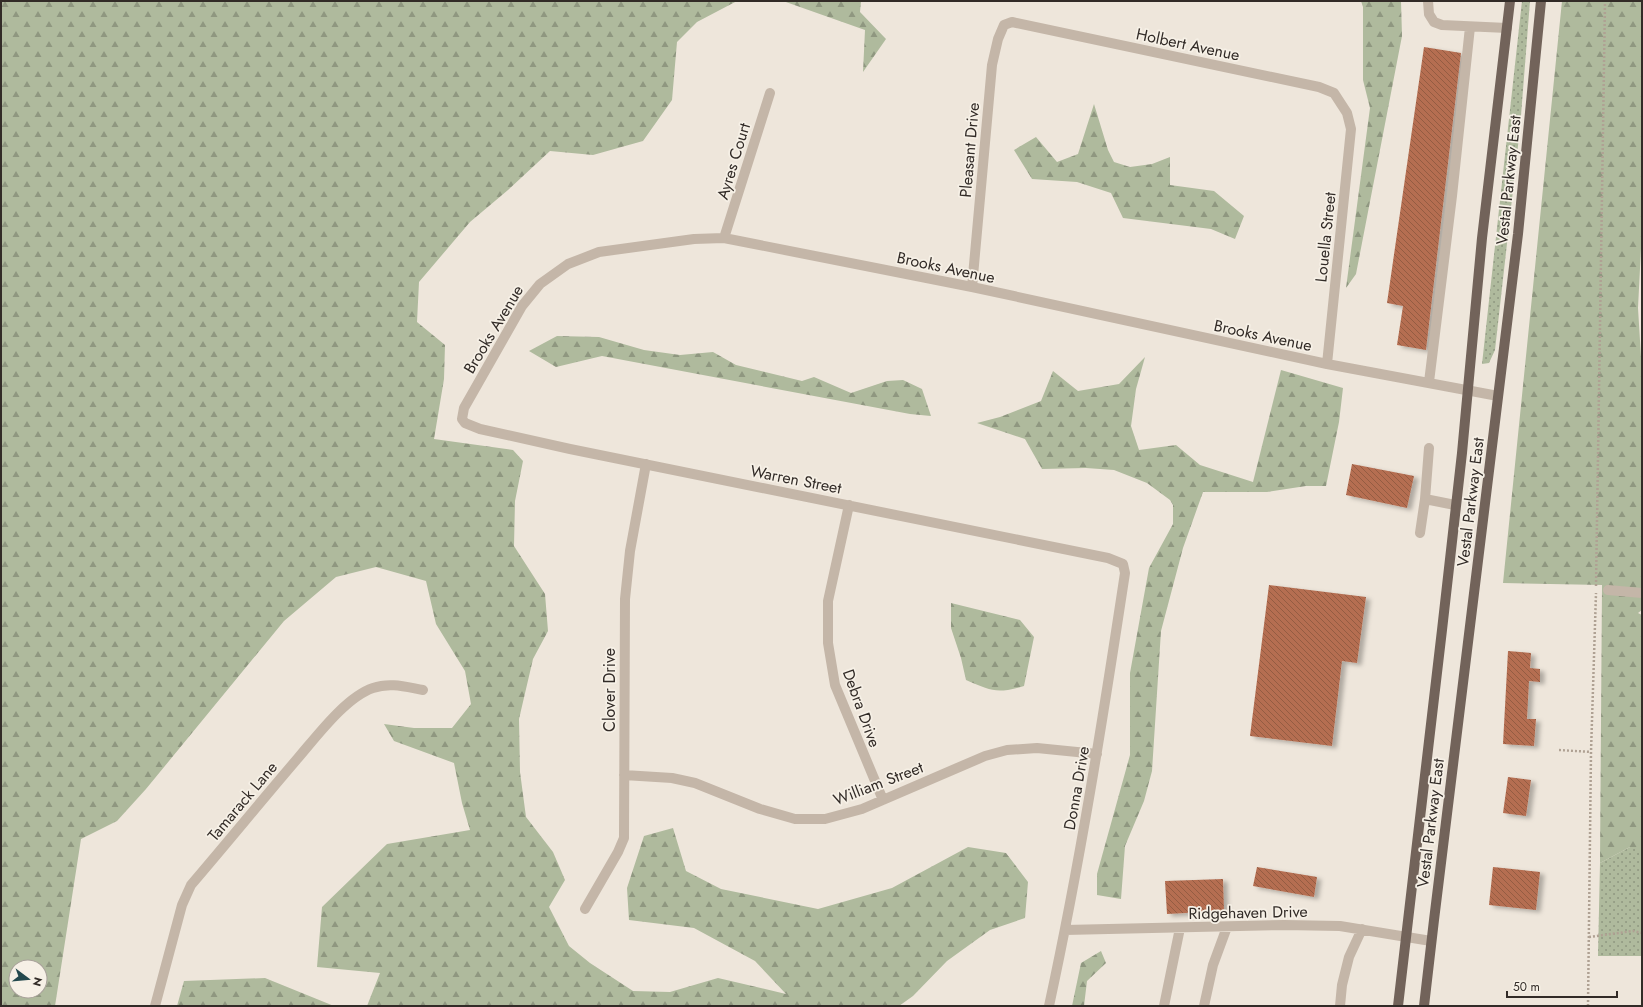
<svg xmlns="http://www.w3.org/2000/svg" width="1643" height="1007" font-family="Jost,sans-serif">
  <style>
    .green { fill: url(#green-dots) }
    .forest { fill: url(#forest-firs); fill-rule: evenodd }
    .building { fill: url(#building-back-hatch); filter: url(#shadow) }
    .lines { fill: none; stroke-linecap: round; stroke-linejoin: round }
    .path { stroke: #afa193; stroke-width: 2.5; stroke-dasharray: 2 2; stroke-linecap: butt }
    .minor { stroke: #c4b6a8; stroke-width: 10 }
    .major { stroke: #72635a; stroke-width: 10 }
    .labels { text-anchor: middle; stroke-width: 3.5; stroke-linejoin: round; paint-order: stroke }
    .street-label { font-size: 16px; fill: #322b27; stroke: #f6f0e6 }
  </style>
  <defs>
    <pattern id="green-dots" width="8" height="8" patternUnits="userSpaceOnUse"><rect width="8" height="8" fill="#afba9d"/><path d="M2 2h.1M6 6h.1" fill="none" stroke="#8f9780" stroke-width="1.8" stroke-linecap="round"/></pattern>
    <pattern id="forest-firs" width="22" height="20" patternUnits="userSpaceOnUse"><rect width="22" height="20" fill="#afba9d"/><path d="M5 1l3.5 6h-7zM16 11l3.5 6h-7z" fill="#8f9780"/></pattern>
    <pattern id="building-back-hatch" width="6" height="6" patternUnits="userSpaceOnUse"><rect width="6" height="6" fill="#b56e51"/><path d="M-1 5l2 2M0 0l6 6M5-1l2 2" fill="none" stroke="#945b43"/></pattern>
    <filter id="shadow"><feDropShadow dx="4.5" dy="2.5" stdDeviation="2" flood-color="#0004"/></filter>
  </defs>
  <rect width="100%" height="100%" fill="#eee6db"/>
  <path class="green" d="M1522,1H1530L1520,128L1495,350L1489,363L1482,364Z
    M1630,847H1642V956H1598L1600,863Z"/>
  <path class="forest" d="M1,1H737L697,22L677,42L672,100L643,141L593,155L550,151L508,190L470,222L419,282L417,322L445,345L444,379L434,439L513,450L523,461L515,501L514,546L545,594L548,631L533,659L519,719L520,772L526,817L553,852L565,880L549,907L569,946L590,963L633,991L670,992L718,978L786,994L755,961L694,928L629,920L627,888L644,836L673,828L686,871L721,889L818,909L892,888L968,847L1006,853L1028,882L1025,918L990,930L947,961L913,996L899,1006H367L380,973L317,967L322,907L387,844L470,830L462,803L454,763L394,741L384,724L414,728H452L471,704L465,671L436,624L426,581L376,567L336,577L284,621L146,789L117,821L81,839L55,1006H1ZM16,967H40V991H16Z
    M783,1H861L860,12L886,39L863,72L865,30Z
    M1361,1H1401L1402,36L1356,274L1346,288L1370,108L1363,80V7Z
    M1562,1H1642V229L1638,308L1642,373V610L1638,613L1642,615V847H1630L1600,863L1602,585L1503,583Z
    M1094,104L1108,150L1114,162L1130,167L1152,164L1170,157V185L1214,191L1244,216L1235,239L1211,229L1123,218L1111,193L1077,182L1032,179L1014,150L1036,137L1057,162L1078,154Z
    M557,336L599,337L644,350L680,355L713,352L736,365L802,381L814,377L851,393L887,381L903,380L922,389L931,416L910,414L602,356L556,367L529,351Z
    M1145,357L1136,389L1131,426L1139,450L1176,445L1200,465L1253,482L1281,370L1343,388L1339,422L1326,486H1306L1267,492H1203L1183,548L1161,631L1152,771L1144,801L1125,846L1121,899L1097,895V874L1130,755V673L1149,568L1173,524V505L1170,500L1147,483L1114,470L1086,468L1042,469L1025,439L977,423L1000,417L1041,401L1053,371L1078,391L1119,384Z
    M951,603L1020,620L1034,637L1024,686C996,694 992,691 966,680L961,658L951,628Z
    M1101,951L1106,963L1087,981L1084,1006H1072L1081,963Z
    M265,978L334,1006H177L184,981Z"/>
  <path class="building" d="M1424,47L1461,53L1426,350L1397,345L1403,306L1387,303Z
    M1352,464L1414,476L1407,508L1346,495Z
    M1269,585L1366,597L1357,663L1342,661L1332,746L1250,736Z
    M1508,651L1531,653L1530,668L1540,669V682L1529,681L1527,719H1536L1534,746L1503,744Z
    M1508,777L1531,780L1526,816L1503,813Z
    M1257,867L1317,877L1314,897L1253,886Z
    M1493,867L1540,872L1536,910L1489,905Z
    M1223,879L1224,911L1167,914L1165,881Z"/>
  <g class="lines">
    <path class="path" d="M1596,586L1605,1
      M1559,750L1591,752
      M1589,937L1633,931L1642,933
      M1588,1006L1591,752L1596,593"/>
    <path class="minor" d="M1428,1L1429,14L1434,22L1442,25L1507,28
      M724,238L770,93
      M972,287L992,65L998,39L1004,25L1012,22L1319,87L1334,93L1347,113L1351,129L1327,364
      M1429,382L1452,196L1470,27
      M1429,448L1425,499L1455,505
      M849,505L828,601V643L835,685L883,800
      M1420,533L1425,499
      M1608,590L1642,593
      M624,775L672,778L695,783L760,809L795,819H825L862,809L985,756L1007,750L1037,748L1097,754
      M585,909L618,852L624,838L625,599L630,551L646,464
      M1065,930L1284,925L1340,926L1431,941
      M155,1006L182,905L191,885C227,843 262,800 298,758C317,736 346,697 373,688C390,682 406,687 423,690
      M1049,1006C1080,863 1103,718 1125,573L1123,564L1108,558L570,449L480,429L465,423L462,419L464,408L522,306L540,284L568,264L599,252L694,239L724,238L972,287L1327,364L1498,396
      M1164,1006L1180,928
      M1204,1006L1213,965L1227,927
      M1340,1006L1342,985L1349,957L1362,929"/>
    <path class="major" d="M1398,1006L1442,630L1462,453L1482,238L1510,1
      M1424,1006L1434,920L1518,234L1541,1"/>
  </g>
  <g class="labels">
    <g class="street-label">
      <text transform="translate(1188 44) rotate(12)" y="6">Holbert Avenue</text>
      <text transform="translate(969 150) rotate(-85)" y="6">Pleasant Drive</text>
      <text transform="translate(733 161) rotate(-73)" y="6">Ayres Court</text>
      <text transform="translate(1508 180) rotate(-84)" y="6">Vestal Parkway East</text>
      <text transform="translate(1325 237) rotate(-84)" y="6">Louella Street</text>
      <text transform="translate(946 267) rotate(12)" y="6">Brooks Avenue</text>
      <text transform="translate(493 329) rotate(-59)" y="6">Brooks Avenue</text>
      <text transform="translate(1263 335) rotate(12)" y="6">Brooks Avenue</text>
      <text transform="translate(796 479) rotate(11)" y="6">Warren Street</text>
      <text transform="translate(1470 502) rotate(-83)" y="6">Vestal Parkway East</text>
      <text transform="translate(609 690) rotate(-90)" y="6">Clover Drive</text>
      <text transform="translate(862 708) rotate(70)" y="6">Debra Drive</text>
      <text transform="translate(878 783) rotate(-21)" y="6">William Street</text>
      <text transform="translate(1076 788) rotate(-80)" y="6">Donna Drive</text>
      <text transform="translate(242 801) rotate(-50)" y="6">Tamarack Lane</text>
      <text transform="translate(1430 823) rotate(-83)" y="6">Vestal Parkway East</text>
      <text transform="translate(1248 912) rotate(-1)" y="6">Ridgehaven Drive</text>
    </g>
  </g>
  <rect width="1643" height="1007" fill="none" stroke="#322b27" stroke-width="4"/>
  <g transform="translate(28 979) rotate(106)"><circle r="19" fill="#f6f0e6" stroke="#a8a19a"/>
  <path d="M0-3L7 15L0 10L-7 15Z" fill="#23484d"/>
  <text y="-6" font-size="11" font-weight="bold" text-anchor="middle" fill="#322b27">N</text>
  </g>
  <path d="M1507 991v6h110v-6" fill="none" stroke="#322b27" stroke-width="2"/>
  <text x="1513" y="991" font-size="12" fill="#322b27" stroke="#f6f0e6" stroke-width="3" paint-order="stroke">50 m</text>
</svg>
